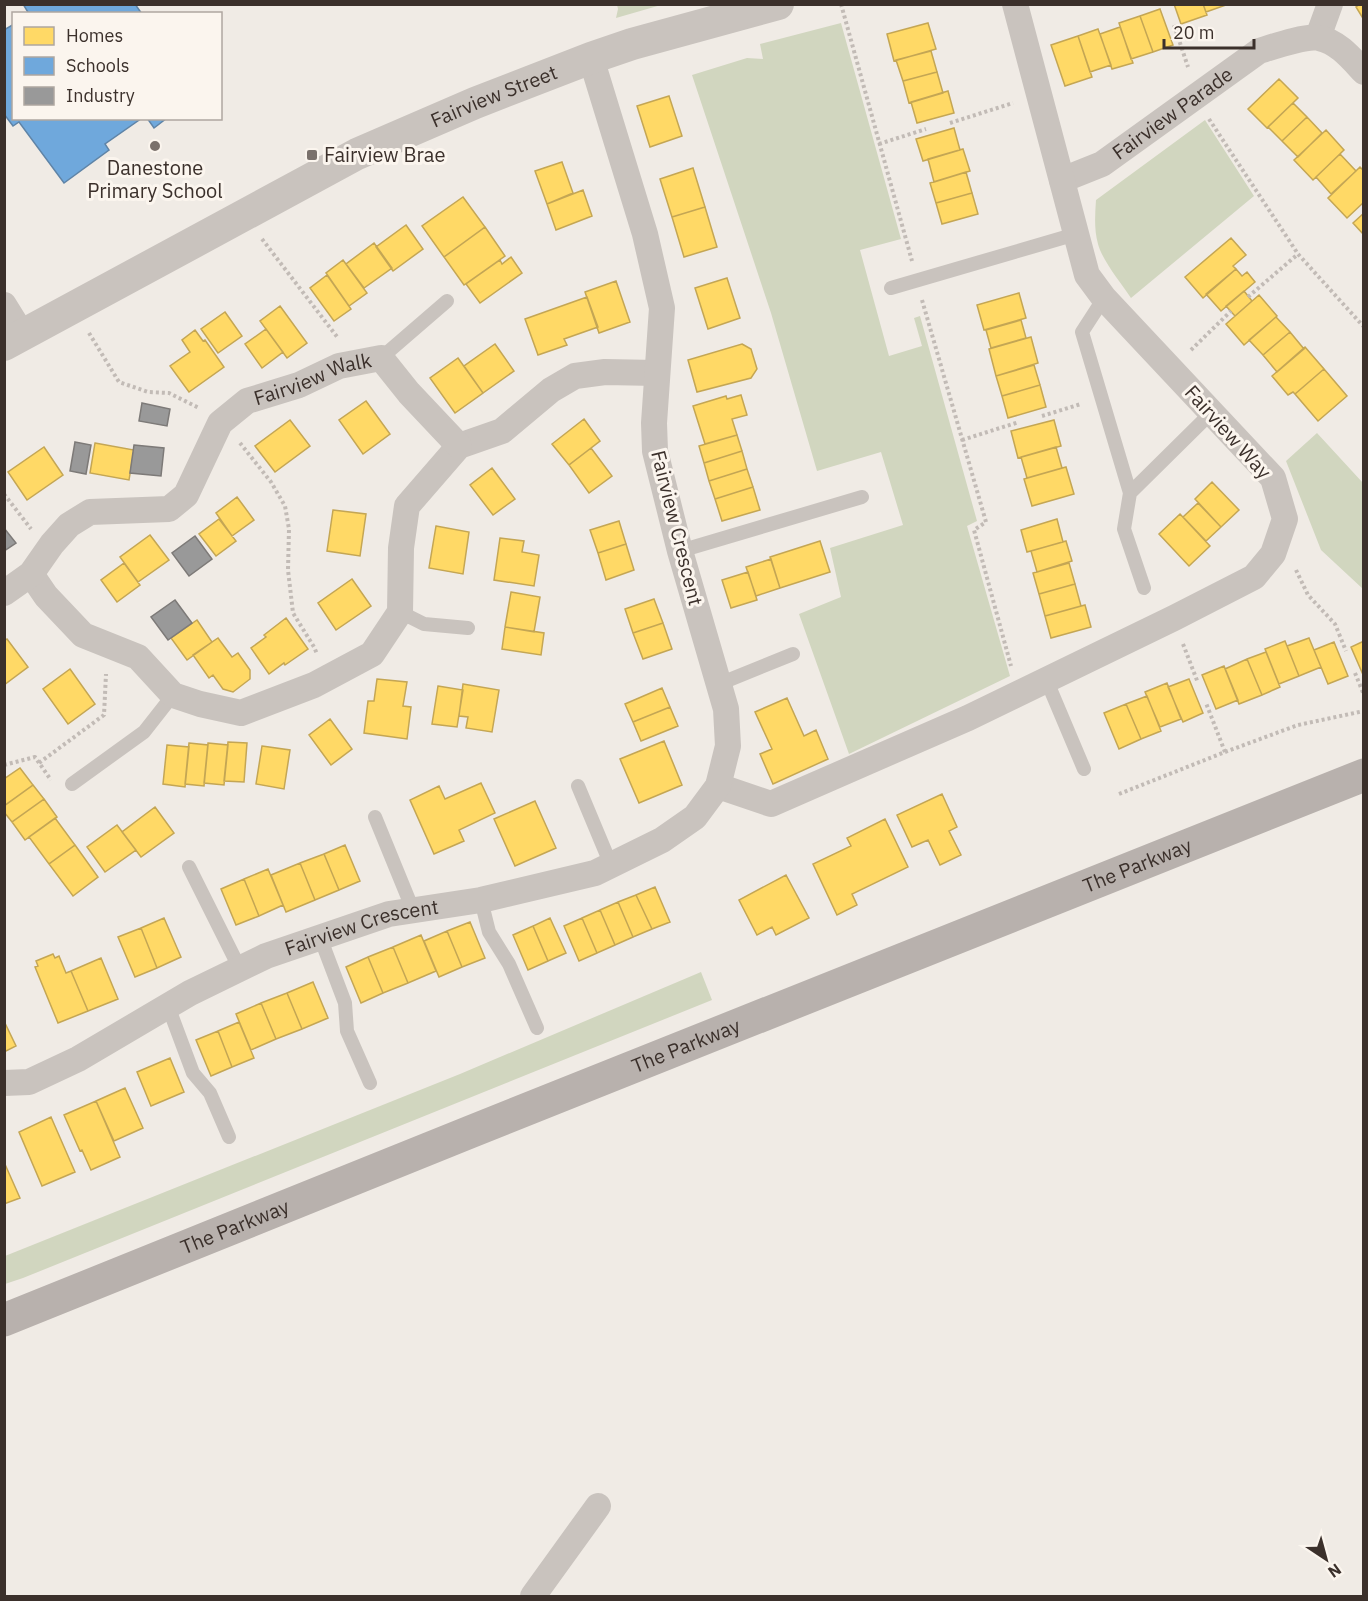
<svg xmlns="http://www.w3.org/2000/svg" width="1368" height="1601" font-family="'IBM Plex Sans',sans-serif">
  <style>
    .green { fill: #d1d6bf }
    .homes { fill: #ffd966; stroke: #c4a654; stroke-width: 1.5 }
    .schools { fill: #6fa8dc; stroke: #5f84a7; stroke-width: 1.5 }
    .industry { fill: #999; stroke: #7d7a78; stroke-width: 1.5 }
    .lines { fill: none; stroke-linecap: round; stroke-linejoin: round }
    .path { stroke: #c2bbb6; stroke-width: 4; stroke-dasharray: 3 3; stroke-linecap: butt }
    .service { stroke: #c9c3be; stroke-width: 14 }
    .minor { stroke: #c9c3be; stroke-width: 26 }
    .tertiary { stroke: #c9c3be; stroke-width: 32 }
    .primary { stroke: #b8b1ad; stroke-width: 33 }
    .poi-dot { fill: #7a716c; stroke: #fbf5ee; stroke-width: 2 }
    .labels { text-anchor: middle; stroke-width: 6; stroke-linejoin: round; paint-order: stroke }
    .street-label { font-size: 20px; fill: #3b302b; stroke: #fbf5ee }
    .poi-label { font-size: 20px; fill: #3b302b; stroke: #fbf5ee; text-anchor: start }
  </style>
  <rect width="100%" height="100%" fill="#f0ebe5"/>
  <path class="green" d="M617,5V4L661,5L616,18L618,9Z
    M841,23L901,239L860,250L889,356L922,346L914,318L920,316L977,521L967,526L1010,676L849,754L799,614L841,597L830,548L903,525L881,452L817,471L771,313L692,75L747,58L763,59L760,44Z
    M1205,120L1254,196L1131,298C1121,283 1102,260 1098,244C1094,230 1095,215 1096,200Z
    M1317,433L1363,483V589L1321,550L1286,461Z
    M701,972L712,1000L23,1278L5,1284V1256L460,1074Z"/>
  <path class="homes" d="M1174,4H1203L1207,15L1181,24Z
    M1203,4H1226V5L1206,12Z
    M1360,4H1364V20L1356,7Z
    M1160,9L1173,45L1153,52L1140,16Z
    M1140,16L1153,52L1131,59L1119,23Z
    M928,23L936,49L894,61L887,34Z
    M1120,27L1133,63L1112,69L1100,34Z
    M1098,29L1111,65L1090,72L1078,36Z
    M1078,36L1092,77L1065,86L1051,45Z
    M931,51L937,72L903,81L896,60Z
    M937,72L943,93L909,103L903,81Z
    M1279,79L1298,98L1267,128L1248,109Z
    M948,91L954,113L917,123L911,102Z
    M669,96L682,136L650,147L637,106Z
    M1293,103L1307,117L1282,141L1268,127Z
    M1307,117L1322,133L1298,157L1282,141Z
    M954,128L960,150L923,161L916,139Z
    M1326,130L1344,150L1313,180L1294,160Z
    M963,149L970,171L934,182L928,159Z
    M1340,154L1356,171L1331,194L1316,177Z
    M562,162L573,193L547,204L535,171Z
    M1360,167L1364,171V202L1347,218L1328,198Z
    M693,168L705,207L672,217L660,179Z
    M966,172L972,193L936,203L930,183Z
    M583,190L592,216L556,230L547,204Z
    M972,193L978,214L942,224L936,203Z
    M463,197L485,227L444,257L422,226Z
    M705,207L717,247L684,257L672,217Z
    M1364,213V235L1353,223Z
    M406,225L423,249L393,271L376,247Z
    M485,227L505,256L464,285L444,257Z
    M1231,238L1246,255L1233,266L1236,269L1203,298L1185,277Z
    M374,243L392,268L364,288L346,264Z
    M511,257L522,273L480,303L466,284L500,260L502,264Z
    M343,260L367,293L349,306L326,273Z
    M1236,269L1242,276L1247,272L1255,282L1221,311L1206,294Z
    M327,275L351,309L334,321L310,288Z
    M727,278L740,318L708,329L695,288Z
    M616,281L630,322L599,333L585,292Z
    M1244,291L1252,301L1235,316L1226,306Z
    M1019,293L1026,318L984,330L977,305Z
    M1259,295L1277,316L1244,345L1226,324Z
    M587,297L598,327L564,339L567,345L538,355L525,319Z
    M280,306L307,343L287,358L260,321Z
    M225,312L242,336L218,353L201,329Z
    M1276,317L1290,332L1263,355L1249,340Z
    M1021,320L1026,338L991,348L986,330Z
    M266,329L283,352L262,368L245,344Z
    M195,330L203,341L205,340L224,367L189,392L170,366L190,352L182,340Z
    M1290,332L1304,349L1277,372L1263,355Z
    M1031,337L1038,363L996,376L989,349Z
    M495,344L514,371L483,393L464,366Z
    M742,344L751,349L757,369L751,378L697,392L688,360Z
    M1305,347L1324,369L1295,394L1293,392L1288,395L1272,376Z
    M458,358L483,393L455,413L430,378Z
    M1034,365L1040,385L1002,396L996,376Z
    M1324,369L1347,396L1318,421L1295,394Z
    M1040,385L1046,407L1008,418L1002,396Z
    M741,395L747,415L732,419L737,435L705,444L693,406L726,396L727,399Z
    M366,401L390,434L363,454L339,420Z
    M584,419L600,441L569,465L552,444Z
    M290,420L310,446L275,472L255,446Z
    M1054,420L1061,446L1018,458L1011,431Z
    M737,435L742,451L704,463L699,446Z
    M95,443L134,450L129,480L90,473Z
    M44,447L63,475L27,500L8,472Z
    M1056,447L1062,468L1027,478L1021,457Z
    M591,448L612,476L589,493L569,465Z
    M742,451L747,469L709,481L704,463Z
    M1066,467L1074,494L1032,506L1024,479Z
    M492,468L515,499L493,515L470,485Z
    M747,469L753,487L715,499L709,481Z
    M1212,482L1239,510L1221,527L1195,499Z
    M753,487L760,510L722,521L715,499Z
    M237,497L254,520L232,536L216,513Z
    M1198,503L1221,527L1206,541L1183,517Z
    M333,510L366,514L360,556L327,551Z
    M1180,514L1210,546L1189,566L1159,534Z
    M219,519L236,541L216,556L199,534Z
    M1057,519L1063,542L1027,552L1021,530Z
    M619,521L626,544L598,553L590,530Z
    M436,526L469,532L463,574L429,568Z
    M150,535L169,560L138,582L120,557Z
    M500,538L524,541L522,552L539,555L534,586L494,580Z
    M820,541L830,572L780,588L770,557Z
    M1066,541L1072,561L1037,572L1031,551Z
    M626,544L634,570L606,580L598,553Z
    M771,559L780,588L756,596L746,567Z
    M124,563L140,585L117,602L101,580Z
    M1069,563L1075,584L1039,594L1033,573Z
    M748,572L757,600L731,608L722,580Z
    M352,579L371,606L336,630L318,603Z
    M1075,584L1081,606L1045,616L1039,594Z
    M511,592L540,597L534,632L505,627Z
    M654,599L663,623L633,633L625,609Z
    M1085,605L1091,627L1051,638L1045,616Z
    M286,618L308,649L285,665L284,663L269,674L251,648L266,637L264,635Z
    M197,620L212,642L187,660L171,638Z
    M663,623L672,649L643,659L633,633Z
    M505,627L544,633L541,655L502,649Z
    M218,638L232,657L238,653L250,670V679L233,692L223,689L213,675L209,678L193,655Z
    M1309,638L1321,667L1299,676L1287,646Z
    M7,639L28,667L4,685V641Z
    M1285,641L1299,676L1279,684L1265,649Z
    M1364,641V677L1351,647Z
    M1334,642L1348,676L1328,684L1314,650Z
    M1266,652L1280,687L1262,695L1247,659Z
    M1247,659L1262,695L1239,704L1225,669Z
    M1224,666L1238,700L1216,709L1202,675Z
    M70,669L95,704L68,724L43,689Z
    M377,679L407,682L403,706L411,707L407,739L364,733L368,701H374Z
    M1189,679L1203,713L1183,722L1168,687Z
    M1167,683L1181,719L1160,727L1145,692Z
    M463,684L499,690L492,732L466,728L468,717L459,716Z
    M438,686L463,690L457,727L432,724Z
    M662,688L670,707L633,722L625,704Z
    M1147,696L1161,731L1141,739L1126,704Z
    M787,698L804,736L816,730L828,759L773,784L760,754L772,749L755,712Z
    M1126,704L1141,739L1119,749L1104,713Z
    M670,707L678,726L641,741L633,722Z
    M330,719L352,749L331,765L309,735Z
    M664,741L682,785L639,803L620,759Z
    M228,742L247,743L244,782L224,781Z
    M189,743L208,745L204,786L185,784Z
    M208,743L228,745L224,785L204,783Z
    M167,745L189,747L185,787L163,784Z
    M262,746L290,750L284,789L256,784Z
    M20,768L33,785L4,806V779Z
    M481,783L495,813L459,830L464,841L434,854L410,800L439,786L445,799Z
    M33,785L44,799L12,822L4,812V806Z
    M942,794L957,827L949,831L961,855L940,865L928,840L912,847L897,815Z
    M44,799L57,817L25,840L12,822Z
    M535,801L556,848L515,866L494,819Z
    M155,807L174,833L141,857L122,832Z
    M55,818L75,845L49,864L29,837Z
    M885,819L908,867L852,894L857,905L837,915L813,864L851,846L847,838Z
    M117,825L136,850L105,872L87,847Z
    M75,845L98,877L73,896L49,864Z
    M345,845L360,881L339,890L324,854Z
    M324,854L339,890L315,900L300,863Z
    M300,863L315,900L286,912L271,875Z
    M268,869L283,905L259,916L244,879Z
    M786,875L809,918L776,935L772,927L757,935L739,900Z
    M244,879L259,916L236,925L221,889Z
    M655,887L670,922L652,929L636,895Z
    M636,895L652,929L633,937L618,902Z
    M618,902L633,937L615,945L600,910Z
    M600,910L615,945L597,953L582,918Z
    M164,918L181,957L157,968L141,928Z
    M550,918L566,953L548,961L533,926Z
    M582,918L597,953L579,961L564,926Z
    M470,922L485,958L462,967L447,931Z
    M533,926L548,961L528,970L513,935Z
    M141,928L157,968L135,977L118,937Z
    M447,931L462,967L439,977L424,941Z
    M421,935L436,971L408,983L393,947Z
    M393,947L408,983L383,993L368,957Z
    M53,954L55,958L59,956L66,973L71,971L88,1011L58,1023L35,967L38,966L36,961Z
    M368,957L383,993L361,1003L346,967Z
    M101,958L118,999L88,1011L71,971Z
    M313,982L328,1018L302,1029L287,993Z
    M287,993L302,1029L276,1039L261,1003Z
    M261,1003L276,1039L251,1050L236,1014Z
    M4,1021L16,1046L4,1052Z
    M239,1022L254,1058L232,1067L218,1031Z
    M218,1031L232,1067L211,1076L196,1040Z
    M170,1058L184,1092L151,1106L137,1072Z
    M125,1088L143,1128L114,1141L96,1101Z
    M96,1101L120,1157L91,1170L82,1150L80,1151L64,1115Z
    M51,1117L75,1172L42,1186L19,1132Z
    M4,1162L20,1198L4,1204Z"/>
  <path class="schools" d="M23,4H135L142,14H29Z
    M14,24V118H142L105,144L109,150L64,183L19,122L13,126L4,114V30Z
    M147,118H167L154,128Z"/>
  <path class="industry" d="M142,403L170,409L167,426L139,421Z
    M75,442L91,445L86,474L70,471Z
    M134,445L164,448L161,476L130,473Z
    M4,528L16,543L4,551Z
    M195,536L212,559L189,576L172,553Z
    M175,600L192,623L168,640L151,617Z"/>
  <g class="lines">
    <path class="path" d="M841,4L912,261
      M1174,25L1188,67
      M1209,119L1298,254
      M950,123L1013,103
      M879,144L926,129
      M262,239L338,338
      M1248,297L1298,254L1364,327
      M922,300L986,522L974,530L1011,666
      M89,333L119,382L148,392L169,393L199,408
      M1191,350L1231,311
      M1042,416L1081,404
      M962,440L1019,422
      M240,443L271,482L285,506L289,529L288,570L293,613L314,647L317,654
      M4,494L31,529
      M1296,570L1308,595L1335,624L1346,651
      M1183,644L1198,683
      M1355,673L1364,695
      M1225,752L1298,725L1364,711
      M39,763L104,715L106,674
      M4,765L35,757L51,780
      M1119,794L1225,752L1206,703"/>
    <path class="service" d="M891,288L1076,234
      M1104,298L1082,332L1130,493L1212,412
      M381,358L447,301
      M1130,493L1124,529L1144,588
      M680,551L862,497
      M400,612L424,624L468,628
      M1046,679L1084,769
      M719,684L793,654
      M72,784L144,732L173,695
      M578,786L611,865
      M375,817L413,910
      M189,867L240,969
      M481,900L489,932L509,964L537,1028
      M320,937L345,1003L347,1031L370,1083
      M168,1006L193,1073L210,1093L229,1137"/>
    <g class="minor">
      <path d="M1318,37L1330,4"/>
      <path id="s1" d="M1062,180L1102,164L1259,51C1272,47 1307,35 1319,38C1338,42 1351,58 1364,72"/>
      <path d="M4,305L22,334"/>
      <path d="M31,574L46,596L83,635L138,657L173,695L200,704L241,713L314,685L372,654L400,612L401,548L407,506L459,446L502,431L551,390L575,376L605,372L657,373"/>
      <path id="s2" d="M4,593L31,574L52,544L69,525L90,512L169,509L186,495L220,423L247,401L299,385L339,366L381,358L409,393L459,446"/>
      <path d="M718,786L771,804L968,718L1174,618L1254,577L1273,554L1285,519L1273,478L1104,298L1087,275L1015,4"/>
      <path id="s3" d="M4,1083L29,1082L78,1059L190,993L266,956L389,914L481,900L595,873L662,840L695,817L718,786L728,746L726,709L680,551L655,451L654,423L662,308L645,234L591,58"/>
      <path d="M533,1596L598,1506"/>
    </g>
    <path class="tertiary" id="s4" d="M4,345L357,154L475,103L591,58L632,44L778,4"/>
    <path class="primary" id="s5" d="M4,1320L470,1132L1364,775"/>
  </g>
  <g class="poi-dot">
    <circle cx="155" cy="146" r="6"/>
    <rect x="306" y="149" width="12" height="12" rx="3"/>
  </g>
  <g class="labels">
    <g class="street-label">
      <text dy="7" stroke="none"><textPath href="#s4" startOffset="550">Fairview Street</textPath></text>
      <text dy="7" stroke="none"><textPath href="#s1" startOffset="130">Fairview Parade</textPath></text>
      <text dy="7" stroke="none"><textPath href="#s2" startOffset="405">Fairview Walk</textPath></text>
      <text transform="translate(1228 432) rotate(48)" y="7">Fairview Way</text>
      <text transform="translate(677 528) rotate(76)" y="7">Fairview Crescent</text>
      <text dy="7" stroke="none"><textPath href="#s5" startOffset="1221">The Parkway</textPath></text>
      <text dy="7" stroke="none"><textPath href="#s3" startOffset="394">Fairview Crescent</textPath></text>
      <text dy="7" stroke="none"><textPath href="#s5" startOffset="735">The Parkway</textPath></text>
      <text dy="7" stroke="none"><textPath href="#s5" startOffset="249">The Parkway</textPath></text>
    </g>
    <g class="poi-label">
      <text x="324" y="162">Fairview Brae</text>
      <text x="155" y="175" text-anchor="middle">Danestone<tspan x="155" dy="23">Primary School</tspan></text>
    </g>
  </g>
  <rect width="1368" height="1601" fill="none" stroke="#3b302b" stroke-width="12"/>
  <rect x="12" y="12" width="210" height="108" fill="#fbf5ee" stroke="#aea6a0" stroke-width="1.5"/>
  <rect x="24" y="27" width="30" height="18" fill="#ffd966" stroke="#aea6a0" stroke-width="1.5"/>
  <text x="66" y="42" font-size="18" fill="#3b302b">Homes</text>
  <rect x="24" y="57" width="30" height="18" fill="#6fa8dc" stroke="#aea6a0" stroke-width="1.5"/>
  <text x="66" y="72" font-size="18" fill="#3b302b">Schools</text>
  <rect x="24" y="87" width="30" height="18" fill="#999999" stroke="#aea6a0" stroke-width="1.5"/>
  <text x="66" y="102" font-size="18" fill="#3b302b">Industry</text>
  <g transform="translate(1326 1559) rotate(144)" stroke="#fbf5ee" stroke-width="4.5" paint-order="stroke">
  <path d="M0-4.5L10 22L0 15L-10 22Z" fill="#3b302b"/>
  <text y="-9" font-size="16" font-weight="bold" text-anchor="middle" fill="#3b302b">N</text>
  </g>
  <path d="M1164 39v9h90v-9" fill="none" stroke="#3b302b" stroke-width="3"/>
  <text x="1173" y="39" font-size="18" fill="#3b302b" stroke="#fbf5ee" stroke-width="4.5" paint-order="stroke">20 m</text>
</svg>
